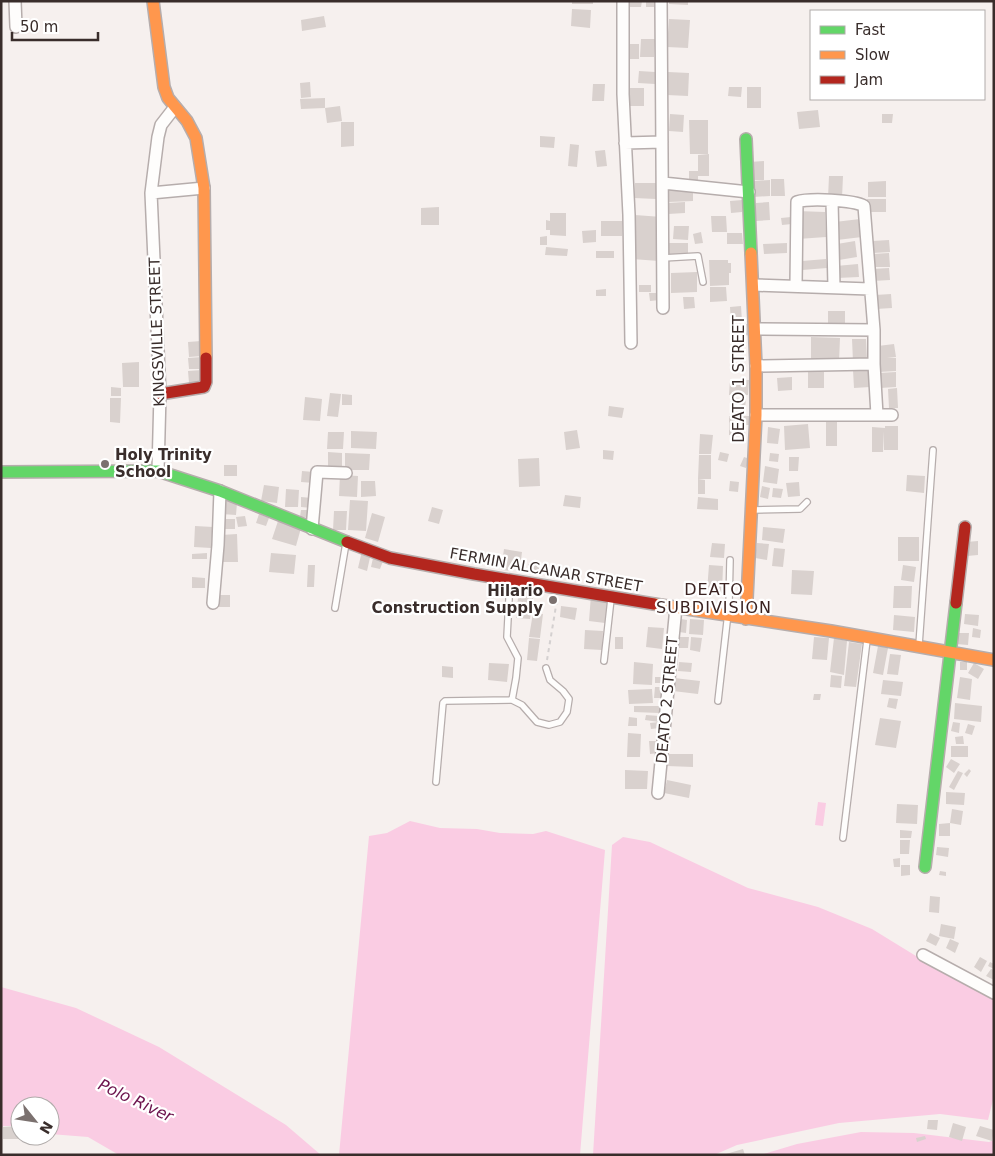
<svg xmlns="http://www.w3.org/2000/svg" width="995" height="1156" font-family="'DejaVu Sans',sans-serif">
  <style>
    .water { fill: #facce3 }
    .building { fill: #d9d1ce }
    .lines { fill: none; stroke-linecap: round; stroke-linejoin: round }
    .lane-casing { stroke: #b6adac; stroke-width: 8 }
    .street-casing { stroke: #b6adac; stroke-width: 14 }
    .fast-casing { stroke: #b6adac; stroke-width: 14 }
    .slow-casing { stroke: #b6adac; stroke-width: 14 }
    .jam-casing { stroke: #b6adac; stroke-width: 14 }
    .path { stroke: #d4d0d0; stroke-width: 2; stroke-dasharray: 4 4; stroke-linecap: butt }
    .lane { stroke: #fefdfc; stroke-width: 5.5 }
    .street { stroke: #fefdfc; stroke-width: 11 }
    .fast { stroke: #63d668; stroke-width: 11 }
    .slow { stroke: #ff974d; stroke-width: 11 }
    .jam { stroke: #b3261e; stroke-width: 11 }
    .poi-dot { fill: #7b716f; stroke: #fff; stroke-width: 2 }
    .labels { text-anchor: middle; stroke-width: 4.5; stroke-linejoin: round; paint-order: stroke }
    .street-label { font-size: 15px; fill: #392d2b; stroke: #fff }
    .poi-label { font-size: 15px; font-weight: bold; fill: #392d2b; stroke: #fff; text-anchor: start }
    .neighbourhood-label { font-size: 16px; letter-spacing: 1px; fill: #3b2321; stroke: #fff }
    .water-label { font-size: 16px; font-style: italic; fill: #6c134d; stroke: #fff }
  </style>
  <rect width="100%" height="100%" fill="#f6f0ee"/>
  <path class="water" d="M818,802L826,803L823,826L815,825Z
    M410,821L440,828L477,829L500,833L533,834L546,831L605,850L580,1155H339L369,836L387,833Z
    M623,837L650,842L748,888L818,907L872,929L916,956L994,998V1096L988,1120L940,1114L839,1123L737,1145L714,1155H593L612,845Z
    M1,987L76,1008L159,1047L286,1125L321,1155H119L88,1137L50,1134V1106H20V1133L15,1126H3L1,1133Z
    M861,1132L914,1133L989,1142L994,1140V1155H760L797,1144Z"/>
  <path class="building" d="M572,1H593V4H572Z
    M624,1H642L641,7H624Z
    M646,1H660V7H646Z
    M669,1H688V5L669,4Z
    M572,9L591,10L590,28L571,26Z
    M324,16L326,27L302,31L301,20Z
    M669,19L690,20L688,48L667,47Z
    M641,39H655L654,57H640Z
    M624,44H639V59H624Z
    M639,71L655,72V84L638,83Z
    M668,72L689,73L688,96L667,95Z
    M310,82L311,97L301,98L300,83Z
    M593,84H605L604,101H592Z
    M729,87H742L741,97L728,96Z
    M747,87H761V108H747Z
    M627,88H644V106H627Z
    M325,98V108L301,109L300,99Z
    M340,106L342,121L327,123L325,108Z
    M818,110L820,127L799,129L797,112Z
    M670,114L684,115L683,132L669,131Z
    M882,114H893L892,123H882Z
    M689,120H708V154H690Z
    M341,122H354V146L341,147Z
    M540,136L555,137L554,148L540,147Z
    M570,144L579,145L577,167L568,166Z
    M605,150L607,166L597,167L595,151Z
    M709,154V176H698V181H689V171H698V155Z
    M764,161V180H749V162Z
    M829,176H843L842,198H828Z
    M771,179H784L785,196H771Z
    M770,180V196L753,197V181Z
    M886,181V197H868V182Z
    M635,183H656V199L634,198Z
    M693,188V201L668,202V189Z
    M867,199H886V212H868Z
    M742,200V212L731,213L730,201Z
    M685,202V213L668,214V203Z
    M769,202L770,220L756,221V203Z
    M439,207V225H421V208Z
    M797,211L825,212L826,237L798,239Z
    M550,213H566V236L550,235V230H546V220L550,221Z
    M635,215L662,217L659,261L632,259Z
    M711,216H726L727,232H712Z
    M791,217L792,224L782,225L781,218Z
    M860,219L862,237L837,240L835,222Z
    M601,221H622V236H601Z
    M674,226H689L688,240L673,239Z
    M596,230V242L583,243L582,231Z
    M701,232L703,243L695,244L693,234Z
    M727,233H742L743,244H727Z
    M547,236V245H540V237Z
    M889,240L890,252L873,253L872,241Z
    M855,241L857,257L839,260L837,244Z
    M668,243H688V256H669Z
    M787,243V253L764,254L763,244Z
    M546,247L568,249L567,256L545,255Z
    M596,251H614V258H596Z
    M889,253L890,267H874L873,254Z
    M826,259L827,268L802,270V261Z
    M709,260H728V263H731V273H729V285L710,286Z
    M858,264L859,277L837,278L836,266Z
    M889,268L890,280L873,281L872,269Z
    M697,272V292L671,293V273Z
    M639,285H651V292H639Z
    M710,287H726L727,301L710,302Z
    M606,289V296H596V290Z
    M649,293H660V300L650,301Z
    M891,294L892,308L876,309L875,295Z
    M683,297H694L695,308L684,309Z
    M741,306L742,322L731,323L730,307Z
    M828,311H845V327L828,328Z
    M748,324L750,335L734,337L732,326Z
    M811,337L840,338L839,362L811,361Z
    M852,339H866L867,361L853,362Z
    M201,341L202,356L189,357L188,342Z
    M894,344L896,357L887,358H896V371L879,372L878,346Z
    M202,357L203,369H189L188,358Z
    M139,362V387H123L122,363Z
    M869,369L870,387L854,388L853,370Z
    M202,370V382L189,383L188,371Z
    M808,372H824V388H808Z
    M896,372V387L880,388L879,373Z
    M792,377V390L778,391L777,378Z
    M730,380H749L748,395H729Z
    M111,387L121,388V396H111Z
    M897,388L898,408H889L888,389Z
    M330,393L341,394L338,417L327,416Z
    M342,394L352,395V405H342Z
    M305,397L322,399L320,421L303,420Z
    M110,398H121L120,423L110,422Z
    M731,398L746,399L745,408L730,407Z
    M609,406L624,408L622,418L608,416Z
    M729,416H749V425H737L745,426V436L729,435Z
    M826,422H837V446H826Z
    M808,424L810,448L785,450L784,426Z
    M885,426H898V450H884V431L883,452H872V427L885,428Z
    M768,427L780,429L778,444L767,443Z
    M577,430L580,448L566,450L564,432Z
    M351,431L377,432L376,449L351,448Z
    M328,432H344L343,449H327Z
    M700,434L713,435L711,454H699Z
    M603,450L614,451L613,460L603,459Z
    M328,452L342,453V467H328Z
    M720,452L729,454L727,462L718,460Z
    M345,453L370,454L369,470H345Z
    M770,453L779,454L778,462L769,461Z
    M699,455H711V479H698Z
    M744,457L750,459L746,468L740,466Z
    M789,457H799L798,471H789Z
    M539,458L540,486L519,487L518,459Z
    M224,465H237V476H224Z
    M765,466L779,469L777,484L763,482Z
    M302,471L314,472V483L301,482Z
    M340,475L358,476L357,497L339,496Z
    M907,475L925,476L924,493L906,491Z
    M698,479L705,480V494H698Z
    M361,481H375L376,496L361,497Z
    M730,481L739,482L738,492L729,491Z
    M799,482L800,496L788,497L786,483Z
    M264,485L279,487L277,503L261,501Z
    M762,486L770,488L768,499L760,497Z
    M773,488L783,489L781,498L772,497Z
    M286,489L299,490L298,507H285Z
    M565,495L581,497L580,508L563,506Z
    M301,497L312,498V508L301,507Z
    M698,497L718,499V510L697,509Z
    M222,500L237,503L236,515L221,514Z
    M350,500L368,501L366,531L348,530Z
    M432,507L443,510L439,524L428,521Z
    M301,510H312L311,518L300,517Z
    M334,511H347L346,530H333Z
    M372,513L385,517L378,542L365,538Z
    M259,514L269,518L266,526L256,523Z
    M245,516L247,526L238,527L236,517Z
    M221,519H235V529H221Z
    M278,521L301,528L296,546L272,539Z
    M195,526L213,527L211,548L194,547Z
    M763,527L785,529L783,543L762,540Z
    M237,534L238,562H222L221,535Z
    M898,537H919V561H898Z
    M978,541V555L967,556L966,542Z
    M712,543L725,544L724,558L710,557Z
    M757,543L769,544L767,560L755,558Z
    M774,548L785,549L783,567L772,566Z
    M504,549L522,552L521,560L515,559L513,571L501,570Z
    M362,551L371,553L367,571L358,568Z
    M207,553V559H192V554Z
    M271,553L296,555L294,574L269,572Z
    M373,558L383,561L380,569L371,567Z
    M528,564H539V573H528Z
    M308,565H315L314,587H307Z
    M709,565L723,566L722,593L707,591Z
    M903,565L916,567L914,582L901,580Z
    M792,570L814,571L812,595L791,594Z
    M192,577L205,578V588H192Z
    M894,586H912L911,608H893Z
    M519,588L534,590L530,619L516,618Z
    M217,595H230V607H217Z
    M591,595L608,597L605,623L589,621Z
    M561,606L577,608L575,620L560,617Z
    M533,613L543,614L540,638L529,637Z
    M965,614L979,615L978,626L964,624Z
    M894,615L915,617L914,632L893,630Z
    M681,619L687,620L686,633L679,632Z
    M690,619L704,620L703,635L689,634Z
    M648,627L664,628L662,649L646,647Z
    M973,628L981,630L980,638L972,637Z
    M585,630L603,631L602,650L584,649Z
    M956,633H969L968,645L956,644Z
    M615,637H623V649H615Z
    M679,637H689L688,648H679Z
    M691,637L702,638L700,652L690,650Z
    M814,637L829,638L827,660L812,659Z
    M529,638L540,639L537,661L527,660Z
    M834,638L847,641L844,675L830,672Z
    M849,642L862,644L856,687L844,686Z
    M878,646L888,648L883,675L873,673Z
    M890,654L901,655L898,675L887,674Z
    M634,662L653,664L652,685L633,684Z
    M679,662L692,663L691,672L678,671Z
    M960,662H967V670H960Z
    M489,663L509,664L507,682L488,680Z
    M974,663L984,669L978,679L968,673Z
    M442,666L453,667V678L442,677Z
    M831,675L842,676L841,688L830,687Z
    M655,677H662V683H655Z
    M960,677L972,679L970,700L957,698Z
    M674,678L700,681L698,694L673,691Z
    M883,680L903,682L901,696L881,694Z
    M655,687H661V698H654Z
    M652,689L653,703L629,704L628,690Z
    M814,694H821L820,700H813Z
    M889,698L898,699L896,709L887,707Z
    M955,703L982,706L981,722L954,719Z
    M634,706H660L659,713L634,712Z
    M646,715L659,716V722L645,720Z
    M629,717L637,718V726H628Z
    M880,718L901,721L896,748L875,745Z
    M659,722L660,728L651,729L650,723Z
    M953,722L960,723L959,733L951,731Z
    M968,724L975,726L972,735L965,733Z
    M628,733L641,734L640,757H627Z
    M963,736L964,744H956L955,737Z
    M649,741H657L658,753L650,754Z
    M951,746H968V757H951Z
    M668,754H693V767L667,766Z
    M951,759L960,764L954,773L946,767Z
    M969,769L971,771L967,777L964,774Z
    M625,770L648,771L647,789H625Z
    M958,771L963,773L954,790L949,787Z
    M667,780L691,785L689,798L664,793Z
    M946,792L965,793L964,805L946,804Z
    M897,804L918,805L917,824L896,823Z
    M952,809L963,811L961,825L950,823Z
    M950,823V836H939V824Z
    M900,830L912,831L911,838H900Z
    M900,840H910L909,854H900Z
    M937,847L949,848L948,857L936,855Z
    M900,858V867H894L893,859Z
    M901,865H910V875L901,876Z
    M940,871L946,872V876L939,875Z
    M930,896L940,897L939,913L929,912Z
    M941,924L956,927L954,939L939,936Z
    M930,933L940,938L936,946L926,941Z
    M950,939L959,943L955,953L946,948Z
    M980,957L987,961L981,972L974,967Z
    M990,962L994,964V969L988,966Z
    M991,969L994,970V980L986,976Z
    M928,1120H938L937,1130L927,1129Z
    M953,1123L966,1127L962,1141L949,1137Z
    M18,1126V1139H3V1127Z
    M980,1126L994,1130L992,1141L976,1136Z
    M925,1136L926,1139L917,1142L916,1138Z
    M743,1149L745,1155H726V1154Z"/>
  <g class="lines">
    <g class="lane-casing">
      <path id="lane" d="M663,258L698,256L703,282
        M753,510L800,509L807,502
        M510,580L507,637L518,658L516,678L512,700
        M335,608L346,543
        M919,645L933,450
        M604,661L611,599
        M718,701L729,604L730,560
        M436,782L443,703L445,701L512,700L522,705L537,722L549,725L560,722L567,712L569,699L563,691L550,680L546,668
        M843,838L867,640"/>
    </g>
    <g class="street-casing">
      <path id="street" d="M15,1L16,27
        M623,1V94L629,215L631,343
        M661,1L663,308
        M625,143L662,142
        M663,183L749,192
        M151,193L158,137L161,125L175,107
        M832,201L834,287
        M753,285L870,289
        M796,286L797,202C809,198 854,200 864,206L874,330V364L877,415
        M755,329L874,330
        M756,366L874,364
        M756,415H892
        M158,471L160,394L151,193L204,188
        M312,529L317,472L346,473
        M213,603L218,545L220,491
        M658,793L676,607
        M923,955L994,993"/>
    </g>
    <g class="fast-casing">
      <path id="fast" d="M746,139L751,253
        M1,472L158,471L220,491L347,542
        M925,867L956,603"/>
    </g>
    <g class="slow-casing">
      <path id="slow" d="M153,1L164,87L168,98L187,121L196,138L204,188L206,358
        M654,604L831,631L994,660
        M746,619L756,415V366L751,253"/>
    </g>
    <g class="jam-casing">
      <path id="jam" d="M160,394L204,387L206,382V358
        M347,542L390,558L474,574L654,604
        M956,603L965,527"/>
    </g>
    <path class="path" d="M547,660L557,600"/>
    <use href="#lane" class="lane"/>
    <use href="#street" class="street"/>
    <use href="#fast" class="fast"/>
    <use href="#slow" class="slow"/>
    <use href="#jam" class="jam"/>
  </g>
  <g class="poi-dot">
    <circle cx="105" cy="464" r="5"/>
    <circle cx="553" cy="600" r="5"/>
  </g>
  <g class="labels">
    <g class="street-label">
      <text transform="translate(157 332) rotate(-92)" y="5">KINGSVILLE STREET</text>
      <text transform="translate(739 379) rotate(-90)" y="5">DEATO 1 STREET</text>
      <text transform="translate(546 570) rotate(10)" y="5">FERMIN ALCANAR STREET</text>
      <text transform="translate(667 700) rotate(-85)" y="5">DEATO 2 STREET</text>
    </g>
    <g class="poi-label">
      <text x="115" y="460">Holy Trinity<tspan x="115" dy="17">School</tspan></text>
      <text x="543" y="596" text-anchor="end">Hilario<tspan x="543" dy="17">Construction Supply</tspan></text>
    </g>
    <g class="neighbourhood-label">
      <text x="714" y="595">DEATO<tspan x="714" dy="18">SUBDIVISION</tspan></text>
    </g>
    <g class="water-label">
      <text transform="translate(136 1100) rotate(25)" y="6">Polo River</text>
    </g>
  </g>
  <rect width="995" height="1156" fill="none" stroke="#392d2b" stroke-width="5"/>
  <rect x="810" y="10" width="175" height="90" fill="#ffffff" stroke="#b0abaa"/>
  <rect x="820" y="26" width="25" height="8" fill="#63d668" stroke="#b0abaa"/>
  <text x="855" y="35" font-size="15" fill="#392d2b">Fast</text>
  <rect x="820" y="51" width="25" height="8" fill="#ff974d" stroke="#b0abaa"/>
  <text x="855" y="60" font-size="15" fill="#392d2b">Slow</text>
  <rect x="820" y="76" width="25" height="8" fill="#b3261e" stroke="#b0abaa"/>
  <text x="855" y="85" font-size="15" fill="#392d2b">Jam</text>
  <g transform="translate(35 1121) rotate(120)"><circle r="24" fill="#ffffff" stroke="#b0abaa"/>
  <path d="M0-4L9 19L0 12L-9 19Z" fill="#7b716f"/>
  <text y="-8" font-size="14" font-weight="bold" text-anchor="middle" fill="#392d2b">N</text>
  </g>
  <path d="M12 32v8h86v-8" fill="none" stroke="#392d2b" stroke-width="2.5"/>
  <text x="20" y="32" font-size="15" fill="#392d2b" stroke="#ffffff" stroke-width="4" paint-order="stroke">50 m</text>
</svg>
